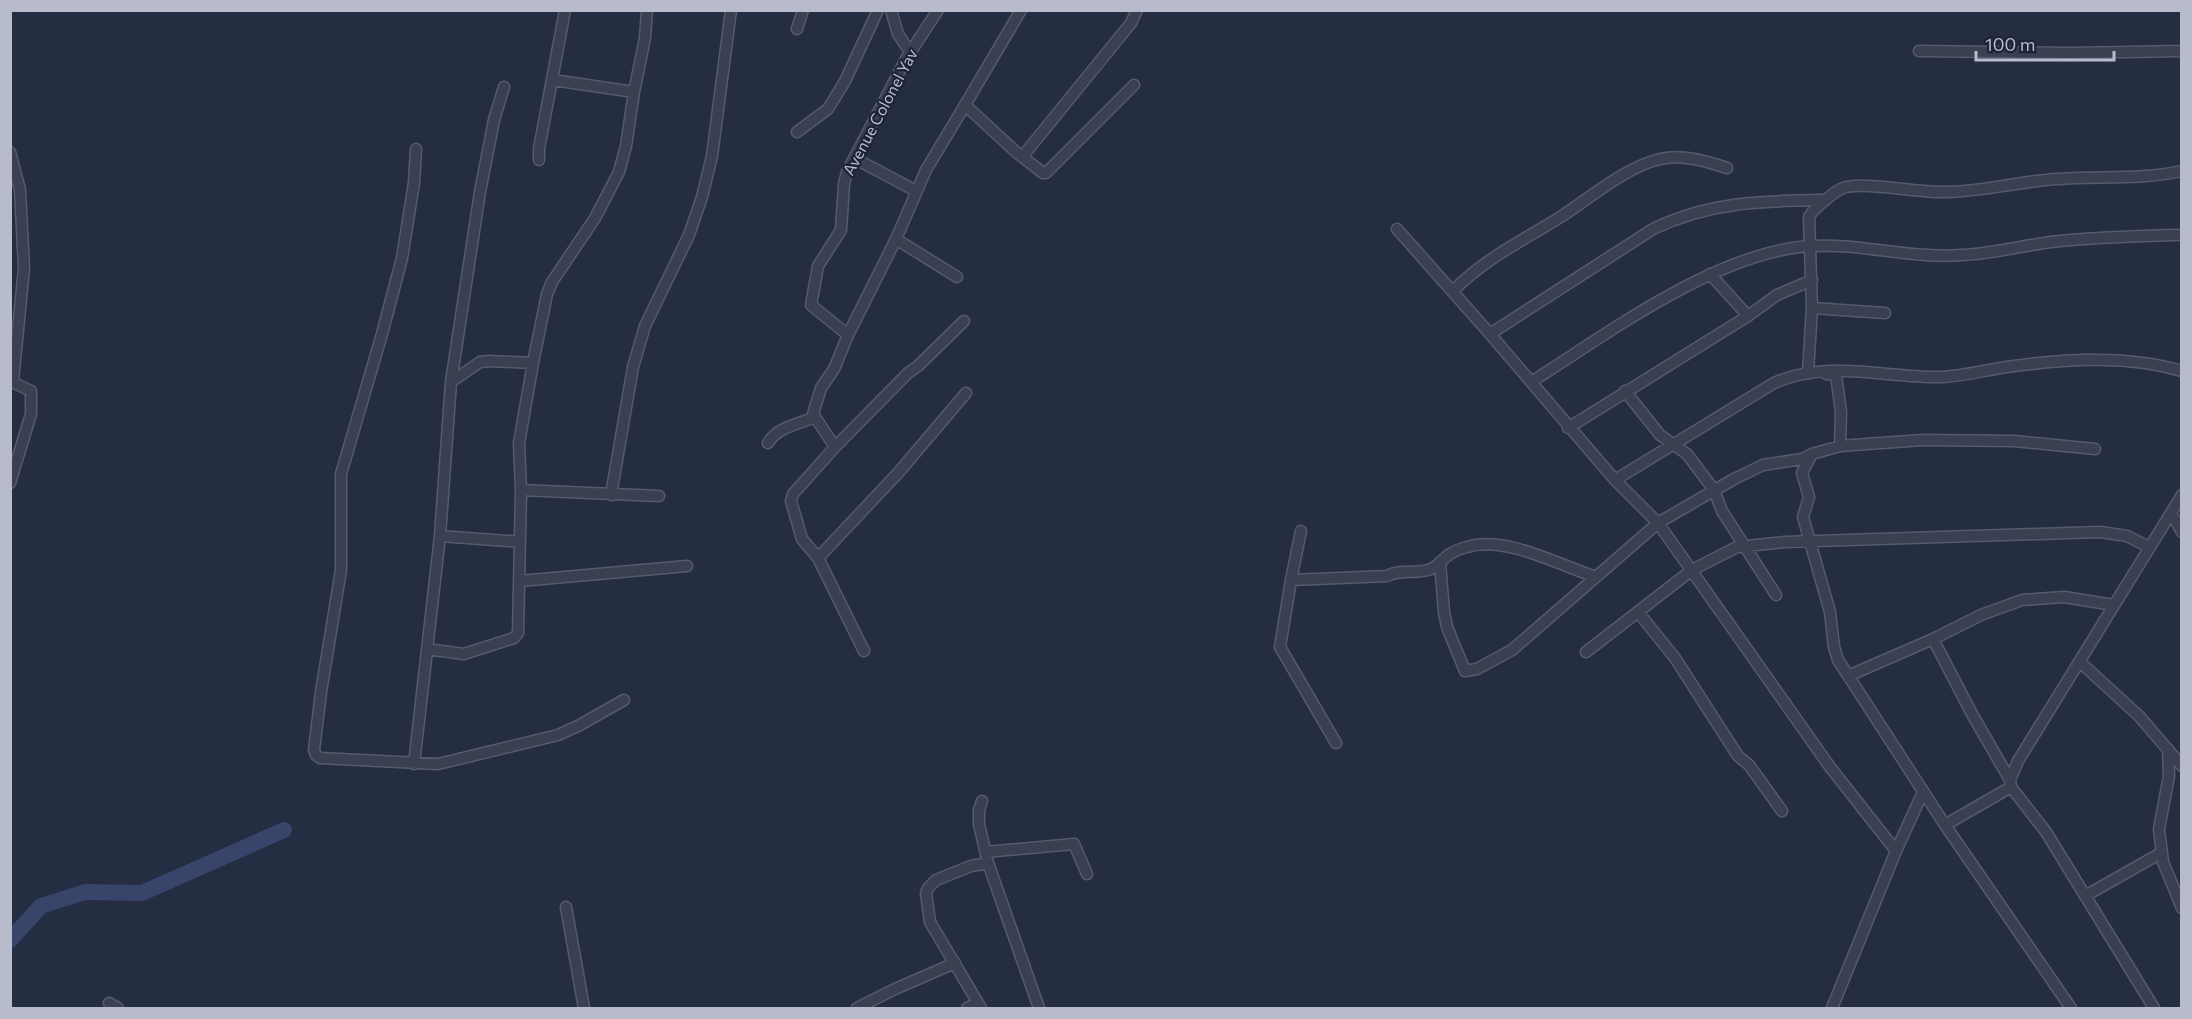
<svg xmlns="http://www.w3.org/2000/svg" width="2192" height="1019" font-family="Commissioner,sans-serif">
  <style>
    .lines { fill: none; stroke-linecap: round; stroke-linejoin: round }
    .river { stroke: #38446a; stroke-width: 16 }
    .street-casing { stroke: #555a6d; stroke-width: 13 }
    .street { stroke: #3a3f52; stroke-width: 10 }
    .labels { text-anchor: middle; stroke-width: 4.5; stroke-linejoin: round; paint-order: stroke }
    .street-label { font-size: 16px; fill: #b7bbcc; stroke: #1e2438 }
  </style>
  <rect width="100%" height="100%" fill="#252d43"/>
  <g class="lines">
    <path class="river" d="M10,940L41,906L85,892L142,893L284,830"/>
    <g class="street-casing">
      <path id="street" d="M891,10L898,34L910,52
        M1021,10L965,105L1016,152L1043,173H1046L1134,85
        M797,29L803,10
        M1919,51L2071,53L2182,51
        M553,80L634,92
        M797,132L828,109L845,81L878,10
        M416,149L414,183L402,258L382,334L341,474V570L321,692L314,750L316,755L320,758L438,764L558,735L578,726L624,700
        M10,152L20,190L24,268L13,381
        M1022,157L1131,23L1137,10
        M854,158L916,191
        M539,160V149L565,10
        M1397,229L1490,334L1615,480L1658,523L1830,767L1896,851
        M896,239L957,277
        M1710,274L1748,316
        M1453,291C1485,258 1524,240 1562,216C1591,197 1626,167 1660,159C1683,154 1706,161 1727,168
        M1812,308L1885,313
        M964,321L918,366L908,373L835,447L793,494L791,501L802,539L818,558L898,473L966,393
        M1490,334L1653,229C1711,201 1764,201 1826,200
        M848,335L811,305L818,266L841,230L844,184L847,172L906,59L938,10
        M1808,372L1812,308L1809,217C1813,209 1835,191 1843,188C1861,181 1921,193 1944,192C1982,192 2020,181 2058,179C2099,176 2141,180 2182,171
        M1826,374L1836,375L1841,412L1840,446
        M10,381L31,391V414L10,483
        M451,382L480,362L489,361L533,363
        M1531,382C1609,333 1718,251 1811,246C1861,243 1911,259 1961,255C1991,254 2021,246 2051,242C2093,237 2136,236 2178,235
        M1625,391L1660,435L1687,454L1714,490L1722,511L1776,595
        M1568,428L1748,316L1777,295L1812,280
        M768,443C778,426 799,425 814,417
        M835,447L813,414L821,388L834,369L848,335L896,239L926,170L965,105
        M1812,454L1802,473L1809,497L1803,517L1830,612L1834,647L1838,660L1945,825L2071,1008
        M1615,480L1774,383C1828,359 1885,378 1941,377C1966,376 1989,369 2014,366C2068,359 2128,355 2182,371
        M521,490L659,496
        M611,495L633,367L645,326L689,235L702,197L712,156L731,10
        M2171,513L2182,532
        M1301,531L1291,580L1280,647L1336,743
        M440,536L451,382L480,192L494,120L504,87
        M818,558L864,651
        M1440,562L1444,612L1447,627L1465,671L1477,669L1512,650L1658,523L1734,479L1763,465L1802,459L1812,454L1840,446L1923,440L2014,441L2095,449
        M1291,580L1387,576C1400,569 1414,574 1428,570C1437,568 1442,559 1450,554C1455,551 1462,548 1467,547C1505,535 1559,565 1596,577
        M520,581L687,566
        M1638,612L1675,658L1738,756L1749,765L1782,811
        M1933,639L1972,714L2010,780
        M427,649L464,654L514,638L518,633L521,490L519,443L533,363L547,294L552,282L595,218L619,172L626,146L634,92L645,38L647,10
        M1586,652L1692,570L1737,547L1785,542L2100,532L2127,536L2149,547
        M2080,662L2139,716L2182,766
        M1848,676L1933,639L1981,615L2022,600L2064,597L2114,605
        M2168,749L2169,776L2159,829L2163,862L2182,908
        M414,764L440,536L520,542
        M982,801L979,810V824L988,863L1039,1008
        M1945,825L2011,787
        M986,852L1074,844L1087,874
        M2085,896L2161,853
        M566,907L584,1008
        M109,1003L118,1008
        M857,1008L895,989L955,963
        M967,1008L978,1003
        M981,1008L930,922L926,893L928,888L936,880L971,866L988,863
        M1832,1008L1896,851L1923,792
        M2154,1008L2046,832L2011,787L2010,780L2018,761L2182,495"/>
    </g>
    <use href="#street" class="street"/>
  </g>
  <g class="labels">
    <g class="street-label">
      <text transform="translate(880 112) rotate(-62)" y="6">Avenue Colonel Yav</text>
    </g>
  </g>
  <rect width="2192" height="1019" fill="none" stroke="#b7bbcc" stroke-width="24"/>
  <path d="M1976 51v9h138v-9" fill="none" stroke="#b7bbcc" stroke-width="3"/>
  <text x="1985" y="51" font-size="18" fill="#b7bbcc" stroke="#1e2438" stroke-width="4.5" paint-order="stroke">100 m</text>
</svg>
